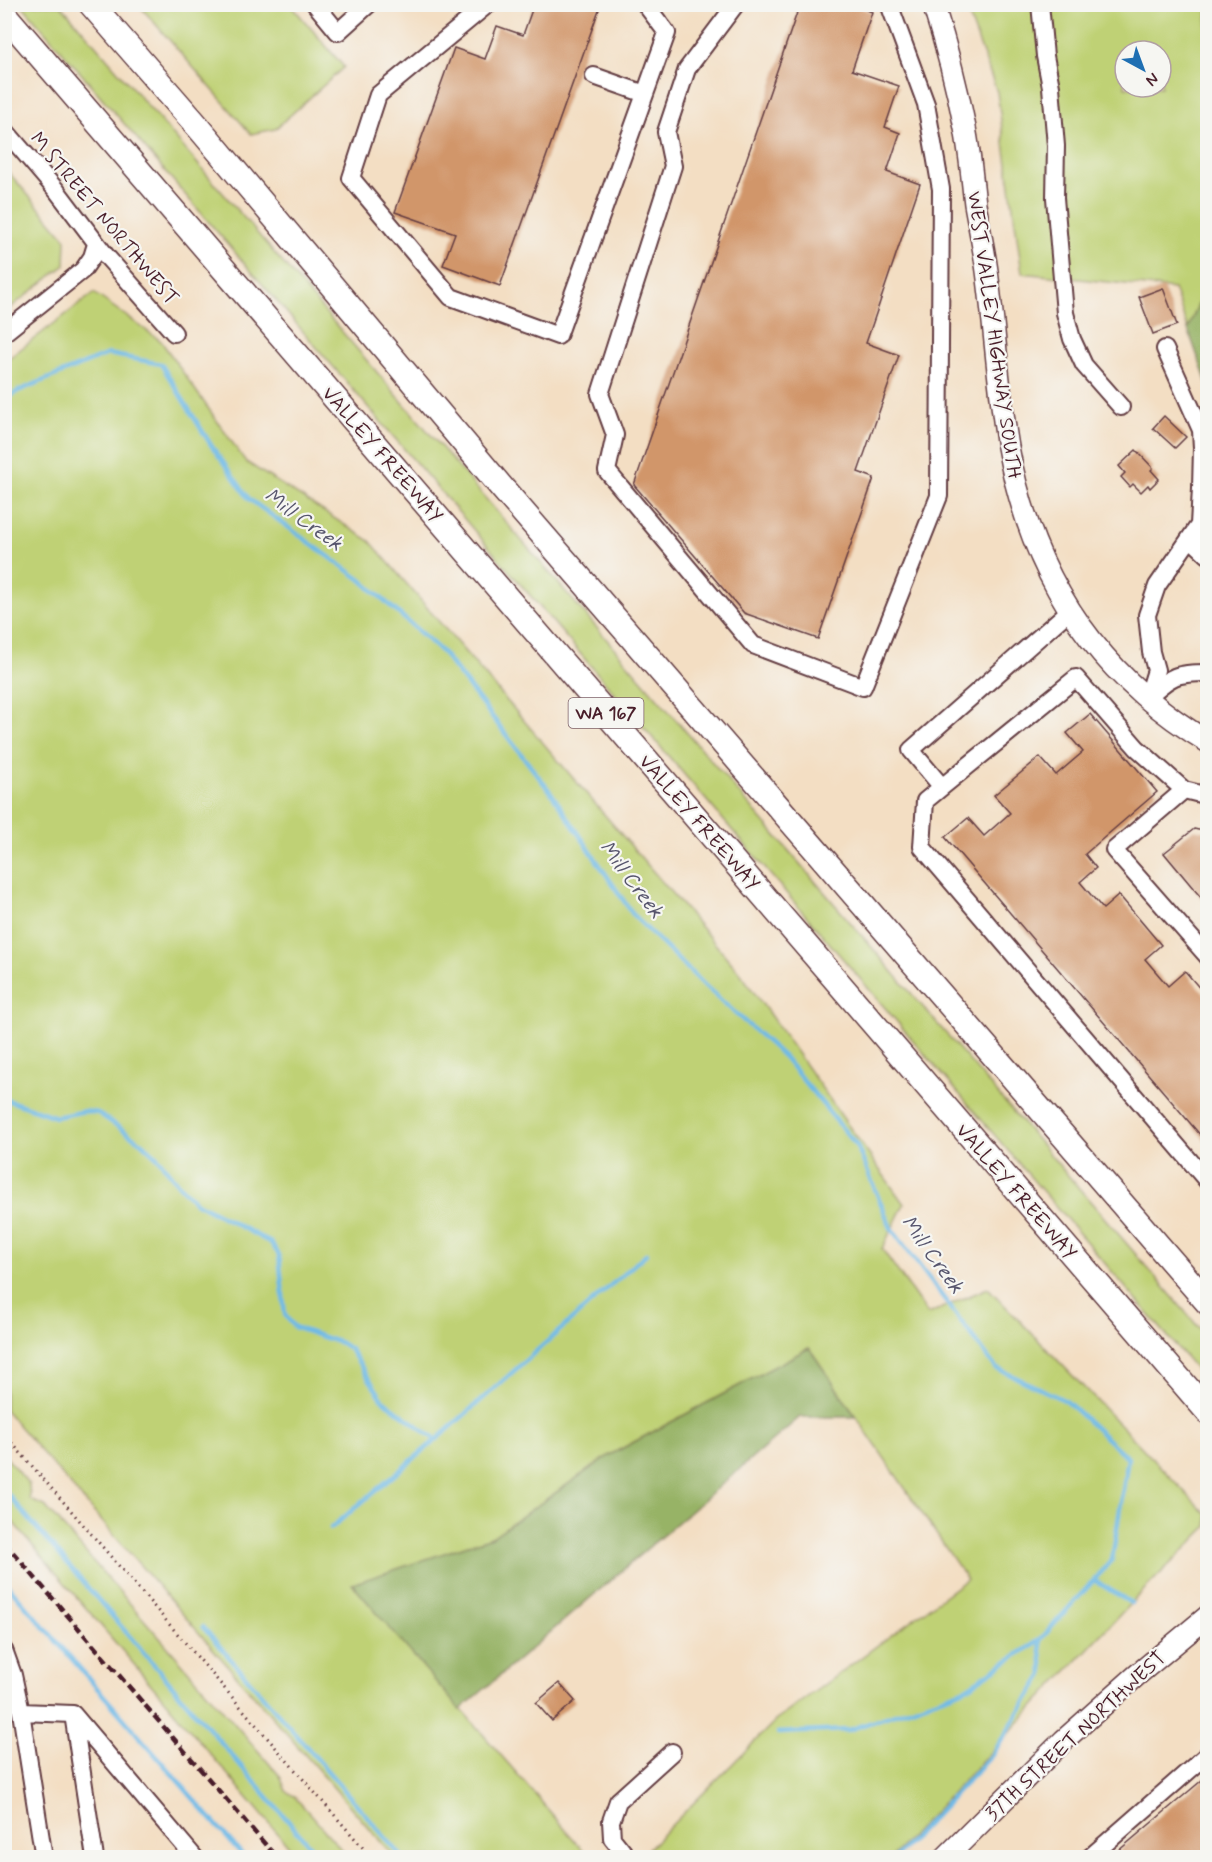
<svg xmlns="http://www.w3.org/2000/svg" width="1212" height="1862" font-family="Mynerve,sans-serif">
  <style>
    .green { fill: #bfd174; stroke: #847850; stroke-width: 1.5; fill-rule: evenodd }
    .forest { fill: #97b366; stroke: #706948; stroke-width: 1.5 }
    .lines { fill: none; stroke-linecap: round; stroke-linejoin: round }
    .stream { stroke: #6ebae7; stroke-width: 4.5 }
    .building { fill: #d1966a }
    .minor-casing { stroke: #633c42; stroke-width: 20 }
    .major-casing { stroke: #633c42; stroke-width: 24 }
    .highway-casing { stroke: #633c42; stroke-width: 27 }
    .path { stroke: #633c42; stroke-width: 3; stroke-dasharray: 1.5 4.5; stroke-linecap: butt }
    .minor { stroke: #fff; stroke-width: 16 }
    .major { stroke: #fff; stroke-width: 21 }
    .highway { stroke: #fff; stroke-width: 24 }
    .rail { stroke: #4a1f2b; stroke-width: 4.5; stroke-dasharray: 9 4.5; stroke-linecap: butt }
    .labels { text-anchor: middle; stroke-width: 4.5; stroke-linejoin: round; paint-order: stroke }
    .shield { fill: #f6f6f2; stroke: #7e6067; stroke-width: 1.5 }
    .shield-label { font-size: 18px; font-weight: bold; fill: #4a1f2b }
    .street-label { font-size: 20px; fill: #4a1f2b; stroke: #f6f6f2 }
    .water-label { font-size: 21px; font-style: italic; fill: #57556d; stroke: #f6f6f2 }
  </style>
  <rect width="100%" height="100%" fill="#f6f6f2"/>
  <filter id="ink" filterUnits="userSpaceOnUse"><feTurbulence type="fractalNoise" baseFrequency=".0167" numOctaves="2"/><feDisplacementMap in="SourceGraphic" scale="12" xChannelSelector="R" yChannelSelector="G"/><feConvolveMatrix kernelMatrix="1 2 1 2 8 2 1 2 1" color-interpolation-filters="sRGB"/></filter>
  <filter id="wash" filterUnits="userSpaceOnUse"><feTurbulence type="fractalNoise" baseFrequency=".008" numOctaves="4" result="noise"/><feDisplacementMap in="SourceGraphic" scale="24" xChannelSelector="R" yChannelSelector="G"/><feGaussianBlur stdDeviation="1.35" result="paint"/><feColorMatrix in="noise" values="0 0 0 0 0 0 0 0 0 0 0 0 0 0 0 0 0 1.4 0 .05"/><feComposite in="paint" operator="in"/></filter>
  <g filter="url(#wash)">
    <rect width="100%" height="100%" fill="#f3dec3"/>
    <path class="green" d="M22,5H61L1207,1337V1382Z
      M139,5H291L344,67L275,129L251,134Z
      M965,5H1207V283L1188,329L1174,289L1022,273L997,92ZM1125,51H1161V87H1125Z
      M4,167L66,239L65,265L5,312Z
      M94,293L161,341L246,462L370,541L741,974L904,1204L882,1249L928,1314L988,1288L1207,1515V1527L1131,1603L892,1857H644L642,1855L775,1721L967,1579L809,1348L610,1455L492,1537L353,1584L589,1857H394L5,1410V361Z
      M5,1456L29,1484L30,1500L45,1506L280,1776L286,1791L295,1797L348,1857H298L5,1513Z"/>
    <path class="forest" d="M1207,283V383L1188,329Z
      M809,1348L856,1417H800L460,1710L352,1584L492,1537L610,1455Z"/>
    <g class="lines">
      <path class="stream" d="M4,401L18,391L108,354L161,364L211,445L249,499L360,579L442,652L552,794L634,916L704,985L784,1057L857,1146L891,1228L996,1368L1066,1401L1128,1458L1112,1560L1040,1640L963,1690L849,1730L778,1733
        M4,1099L56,1117L85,1111L98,1113L142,1143L158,1158L178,1184L195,1202L271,1243L279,1255L285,1315L294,1327L341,1343L350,1349L383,1400L436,1440
        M4,1490L320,1858
        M331,1528L436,1440L646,1254
        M1094,1580L1131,1603
        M4,1581L245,1858
        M203,1627L403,1858
        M895,1858L992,1755L1043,1675L1040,1640"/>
    </g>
    <g id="blocks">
      <path class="building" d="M534,4H601L500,286L443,265L455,233L395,212L454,48L485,59L497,26L523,35Z
        M800,4H852L872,12L852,70L899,86L885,127L900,133L887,172L920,184L866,343L899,355L858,472L874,478L818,639L744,613L634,485Z
        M1163,288L1177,325L1153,334L1139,297Z
        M1164,416L1186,437L1175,448L1153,428Z
        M1136,450L1153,468L1151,470L1159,479L1150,488L1148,485L1141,492L1133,484L1130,487L1121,477L1125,473L1119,466Z
        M1090,714L1157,792L1085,854L1096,868L1080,882L1103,909L1119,895L1161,945L1145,959L1168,986L1185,971L1208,998V1144L945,837L968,818L984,836L1010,813L994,795L1040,757L1056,775L1083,752L1067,733Z
        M1194,829L1208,832V906L1164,853Z
        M559,1683L575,1701L552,1721L536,1703Z
        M1208,1775V1857H1111Z"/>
    </g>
  </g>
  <g filter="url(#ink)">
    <use href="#blocks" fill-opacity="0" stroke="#633c42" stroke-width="1.5"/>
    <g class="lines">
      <g class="minor-casing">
        <path id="minor" d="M315,4L338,32L369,4
          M488,4L378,95L351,178L451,297L558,336L667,33L645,4
          M736,4L687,69L666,132L673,166L600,394L615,435L607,471L753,645L863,687L939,496L941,189L926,104L889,4
          M1040,4L1045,56L1051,87L1056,146L1055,198L1065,313L1072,339L1084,365L1121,407
          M594,76L645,94
          M4,129L57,191L107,257L174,333
          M4,333L83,270L92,257L96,244
          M1190,538L1208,555
          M1069,611L911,750L942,787L925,801L922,847L1208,1182
          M1149,696C1172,675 1176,673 1208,673
          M1147,699L1156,670L1151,652L1147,615L1157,586L1199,525L1201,488L1202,448L1201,430L1165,349
          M942,787L1076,678L1137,748L1184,790L1208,796
          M1184,790L1114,850L1208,957
          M4,1650L13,1675L21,1712L44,1858
          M21,1712L73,1714L195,1858
          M73,1714L95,1858
          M628,1858L612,1838L611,1821L618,1801L672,1752
          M1089,1858L1208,1754"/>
      </g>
      <g class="major-casing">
        <path id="major" d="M933,4C946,45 957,86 965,128C970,153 972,179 975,204C979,227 984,249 987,271C995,330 998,389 1008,447C1031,574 1096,675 1208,742
          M945,1858L1064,1740L1137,1675L1208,1616"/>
      </g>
      <g class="highway-casing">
        <path id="highway" d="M91,4L200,129L503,489L1208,1303
          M4,14L1208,1412"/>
      </g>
      <path class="path" d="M4,1434C128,1575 248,1717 372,1858"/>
      <use href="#minor" class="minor"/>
      <use href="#major" class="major"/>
      <use href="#highway" class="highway"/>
      <path class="rail" d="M4,1542L277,1858"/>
    </g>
  </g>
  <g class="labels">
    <rect class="shield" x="568.5" y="698" width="75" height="30" rx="4.5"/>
    <g class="shield-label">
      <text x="606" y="719">WA 167</text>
    </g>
    <g class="street-label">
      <text transform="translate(105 218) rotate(50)" y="7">M STREET NORTHWEST</text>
      <text transform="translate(995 335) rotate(82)" y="7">WEST VALLEY HIGHWAY SOUTH</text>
      <text transform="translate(383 454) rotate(49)" y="7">VALLEY FREEWAY</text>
      <text transform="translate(700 822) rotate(49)" y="7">VALLEY FREEWAY</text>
      <text transform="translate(1017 1191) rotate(49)" y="7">VALLEY FREEWAY</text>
      <text transform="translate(1075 1735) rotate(-43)" y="7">37TH STREET NORTHWEST</text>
    </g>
    <g class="water-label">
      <text transform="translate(304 519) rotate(36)" y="7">Mill Creek</text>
      <text transform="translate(632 879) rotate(53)" y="7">Mill Creek</text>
      <text transform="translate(933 1254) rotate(54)" y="7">Mill Creek</text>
    </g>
  </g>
  <rect width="1212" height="1862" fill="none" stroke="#f6f6f2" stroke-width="24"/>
  <g transform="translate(1143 69) rotate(139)"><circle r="28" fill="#f6f6f2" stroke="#b1a0a2" stroke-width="1.5"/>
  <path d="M0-4.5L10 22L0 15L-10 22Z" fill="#1f6fb2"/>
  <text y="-9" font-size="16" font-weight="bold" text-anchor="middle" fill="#4a1f2b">N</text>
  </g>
</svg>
